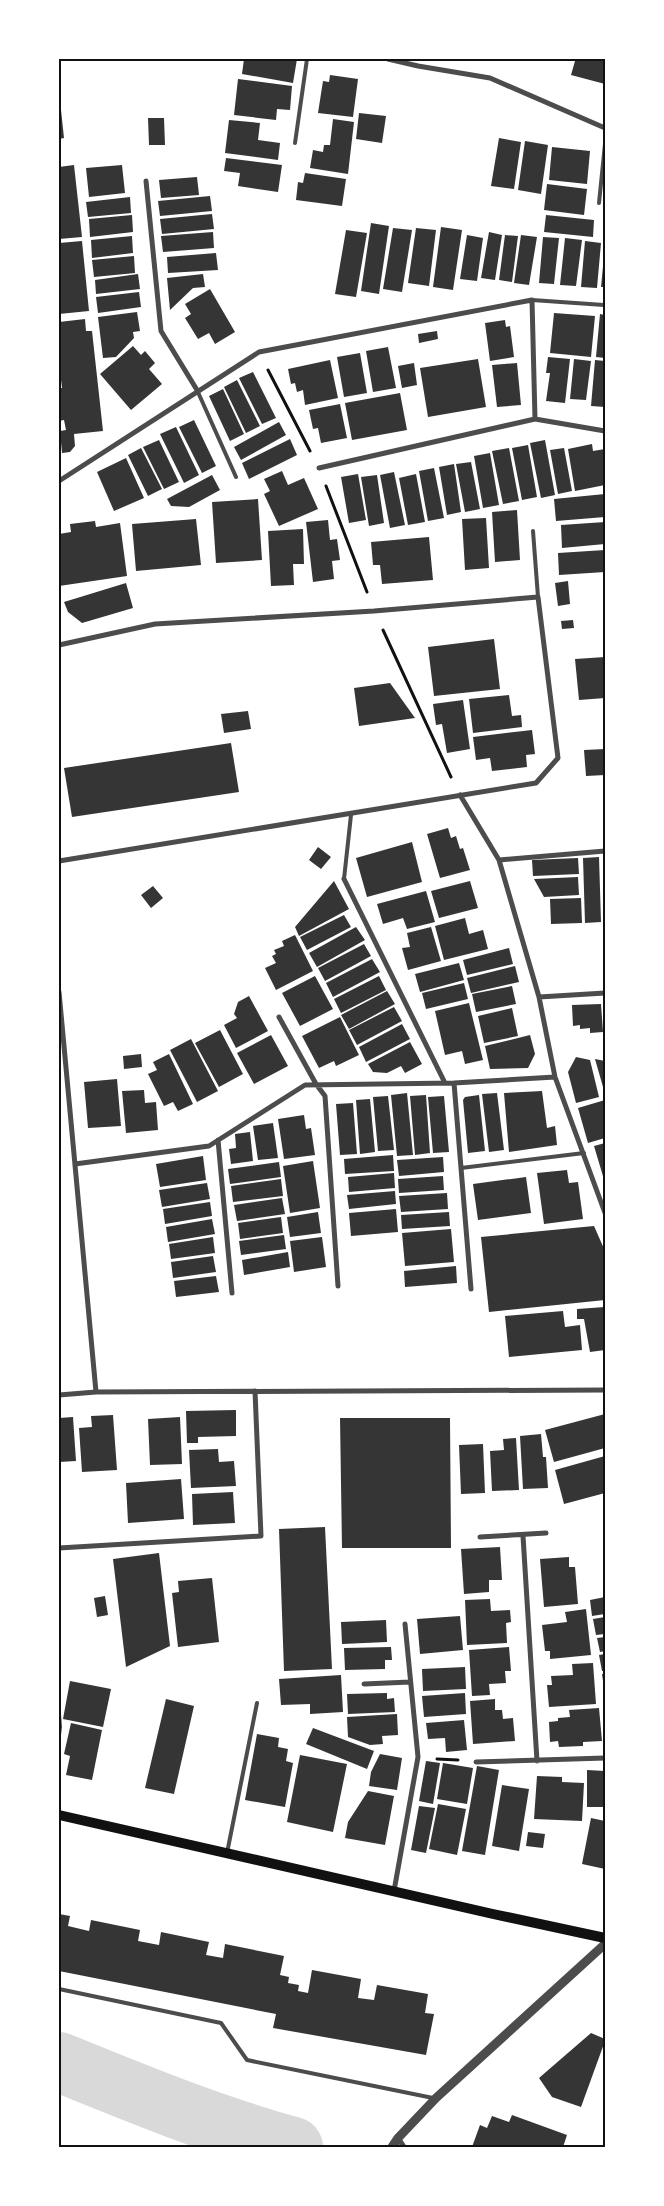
<svg xmlns="http://www.w3.org/2000/svg" width="664" height="2206" font-family="'Asap Condensed',sans-serif">
  <style>
    .lines { fill: none; stroke-linecap: round; stroke-linejoin: round }
    .river { stroke: #d9d9d9; stroke-width: 60 }
    .building { fill: #353535 }
    .path { stroke: #111; stroke-width: 3 }
    .service { stroke: #4c4c4c; stroke-width: 4 }
    .minor { stroke: #4c4c4c; stroke-width: 5 }
    .tertiary { stroke: #4c4c4c; stroke-width: 9 }
    .secondary { stroke: #111; stroke-width: 10 }
    .neatline { fill: none; stroke: #111; stroke-width: 2 }
  </style>
  <rect width="100%" height="100%" fill="#fff"/>
  <g class="lines">
    <path class="river" d="M59,2062C135,2093 213,2125 293,2147"/>
  </g>
  <path class="building" d="M244,59H297L293,83L242,74Z
    M570,59H605V84L571,75L575,61Z
    M330,75L358,79L353,117L318,113L323,81L329,82Z
    M238,79L292,86L290,110L277,109L276,120L234,115Z
    M61,110L64,138L59,139V111Z
    M359,113L386,116L382,143L356,139Z
    M148,118H164L165,145H149Z
    M333,119L354,122L348,174L310,168L313,150L323,152L324,145H330Z
    M229,120L260,123L258,140L280,143L278,160L225,153Z
    M499,138L521,142L514,189L491,186Z
    M525,141L548,145L541,194L518,190Z
    M552,147L590,151L587,184L549,180Z
    M226,158L282,165L278,192L238,186L240,173L224,171Z
    M74,165L82,237L59,239V167Z
    M122,165L125,193L89,197L86,168Z
    M305,173L346,179L342,206L296,200L298,182L303,183Z
    M197,177L199,195L161,198L159,180Z
    M547,184L587,189L584,215L544,210Z
    M210,196L212,211L160,216L158,201Z
    M130,197L131,213L88,217L86,202Z
    M212,214L214,229L162,234L160,219Z
    M132,215L133,232L90,237L89,219Z
    M546,215L594,220L593,237L544,232Z
    M371,223L389,226L379,294L361,291Z
    M441,227L462,230L453,290L433,287Z
    M393,228L412,230L402,292L383,289Z
    M416,228L436,230L429,286L408,283Z
    M346,230L367,233L356,297L335,294Z
    M213,232L214,248L163,252L161,236Z
    M489,232L502,235L495,280L481,278Z
    M467,235L483,238L477,281L460,279Z
    M505,235L518,236L512,282L499,280Z
    M521,235L537,237L529,285L514,283Z
    M132,236L133,253L92,258L91,240Z
    M543,237L559,238L554,284L539,283Z
    M565,238L582,240L576,286L560,285Z
    M82,241L89,311L59,314V243Z
    M585,241L601,243L597,288L581,287Z
    M216,253L218,270L168,273L167,257Z
    M134,256L135,273L94,277L92,260Z
    M604,256H605V287H601Z
    M138,274L140,289L96,294L95,280Z
    M203,274L205,287L193,288L170,310L167,278Z
    M210,289L235,332L215,344L209,333L198,339L185,318L191,314L185,304Z
    M139,292L141,307L98,313L96,297Z
    M137,312L140,331L133,332L134,338L116,357L103,358L98,317Z
    M554,313L595,316L591,357L550,353Z
    M600,314L605,315V358L596,357Z
    M85,319L86,331H92L103,431L74,434L75,446L70,452L62,453L60,431L66,430L64,420L59,421V388H62L59,363V322Z
    M505,320L506,327L510,326L514,357L490,361L485,323Z
    M437,331L438,339L419,343L418,334Z
    M133,346L141,355L145,351L155,363L149,369L162,384L131,410L100,374Z
    M388,347L396,388L373,392L366,351Z
    M360,353L367,393L344,397L337,357Z
    M548,357L570,359L565,403L546,401L550,373H546Z
    M478,359L486,407L428,417L420,368Z
    M574,359L591,361L586,400L570,399Z
    M330,360L338,398L305,405L303,390L297,392L295,383L291,384L288,369Z
    M595,360L605,361V407L591,406Z
    M414,363L417,385L402,388L398,366Z
    M517,363L521,405L497,407L492,365Z
    M253,372L276,418L262,424L239,378Z
    M237,380L260,426L246,433L224,387Z
    M223,389L244,434L230,441L209,396Z
    M400,393L407,430L352,440L345,403Z
    M340,404L347,438L321,443L318,428L313,429L309,410Z
    M194,420L216,466L202,473L179,427Z
    M279,422L286,435L241,460L234,447Z
    M176,427L199,475L184,483L160,434Z
    M290,439L297,455L249,479L242,463Z
    M159,440L179,482L164,489L143,447Z
    M545,440L555,495L541,498L530,443Z
    M592,444L593,451L605,449V485L575,491L568,449Z
    M528,445L537,497L522,500L512,448Z
    M141,448L162,489L148,496L128,455Z
    M509,448L519,501L503,504L492,451Z
    M564,448L572,491L558,494L550,450Z
    M490,453L499,505L483,508L474,456Z
    M126,458L144,498L114,511L97,472Z
    M471,462L480,509L465,512L456,464Z
    M454,464L461,512L447,515L439,467Z
    M434,468L444,518L428,521L419,471Z
    M282,471L288,485L304,478L318,509L279,526L264,494L270,491L264,479Z
    M394,472L405,525L390,528L380,475Z
    M358,474L366,520L349,523L341,477Z
    M416,474L425,522L408,525L399,478Z
    M212,475L220,490L189,507L171,506L167,499Z
    M377,475L384,523L369,526L361,477Z
    M605,494V517L556,521L554,499Z
    M258,499L262,560L216,563L212,502Z
    M517,510L520,560L495,562L492,512Z
    M486,518L489,568L465,570L462,519Z
    M196,519L201,565L136,571L132,524Z
    M328,520L330,540L337,539L340,560L332,561L334,579L313,582L306,522Z
    M95,521L96,527L120,523L127,576L59,586V534L71,532L70,524Z
    M605,522V544L562,548L561,525Z
    M303,529L304,564H293L294,585L271,586L268,531Z
    M429,537L433,580L382,584L380,565H373L371,542Z
    M605,550V572L559,575L558,553Z
    M568,581L570,604L558,606L555,583Z
    M126,583L133,608L82,623L68,612L64,602Z
    M573,620L574,628L562,629L561,621Z
    M494,639L500,689L434,696L428,647Z
    M605,657V698L579,700L575,659Z
    M390,683L415,718L359,726L354,688Z
    M509,695L512,716L521,715L522,727L473,733L469,699Z
    M463,700L470,749L447,753L442,724L436,725L433,704Z
    M248,711L251,729L224,733L221,714Z
    M532,730L535,754L526,755L527,767L492,771L490,758L476,760L473,737Z
    M231,743L239,792L72,817L64,768Z
    M605,749V775L586,776L584,750Z
    M448,828L451,838L456,836L460,849L463,848L470,870L440,878L427,834Z
    M412,842L422,882L367,897L356,858Z
    M318,847L331,857L321,869L309,860Z
    M599,857L601,922L585,923L583,858Z
    M578,858L579,874L533,876L532,860Z
    M605,867V883H604L603,868Z
    M578,877L579,895L544,897L534,879Z
    M334,881L349,909L299,936L295,927Z
    M470,881L478,908L439,918L431,891Z
    M153,886L163,898L151,908L141,895Z
    M426,891L435,922L407,929L403,918L383,924L377,904Z
    M581,898L582,923L551,924L550,899Z
    M344,915L351,927L307,950L300,937Z
    M465,918L469,934L483,930L488,949L444,960L435,926Z
    M356,927L365,940L317,967L309,953Z
    M431,927L441,961L408,970L402,948L410,947L407,933Z
    M295,935L313,971L276,990L265,968L276,963L272,956L276,954L274,950L284,946L282,941Z
    M364,944L371,956L325,981L318,968Z
    M509,948L513,964L467,975L463,960Z
    M372,959L380,972L333,997L326,983Z
    M459,963L464,980L420,992L415,974Z
    M515,966L519,982L471,993L467,978Z
    M315,976L333,1009L300,1026L282,993Z
    M379,976L386,990L341,1013L334,999Z
    M464,983L468,999L426,1009L422,993Z
    M512,986L516,1004L476,1012L472,994Z
    M387,991L395,1004L349,1029L341,1015Z
    M249,996L268,1031L236,1048L224,1025L237,1018L234,1014L238,1002Z
    M469,1003L483,1060L465,1064L462,1051L445,1055L435,1011Z
    M601,1004L603,1032L590,1033V1028L580,1029V1025L573,1026L572,1005Z
    M394,1007L402,1021L357,1045L349,1030Z
    M512,1008L518,1036L484,1043L478,1016Z
    M340,1017L359,1055L336,1066L334,1061L319,1068L302,1036Z
    M402,1024L410,1039L366,1062L359,1047Z
    M220,1030L243,1074L219,1087L195,1043Z
    M271,1035L288,1066L254,1084L237,1053Z
    M530,1035L535,1054L528,1068L490,1069L485,1046Z
    M191,1039L218,1091L197,1102L170,1050Z
    M410,1042L422,1064L405,1073L401,1066L387,1073L373,1072L368,1064Z
    M141,1054L142,1067L124,1069L123,1056Z
    M169,1054L193,1104L178,1111L173,1102L164,1106L148,1074L157,1070L153,1062Z
    M576,1057L590,1060L599,1097L576,1103L568,1072Z
    M595,1059L605,1061V1094Z
    M117,1079L121,1126L88,1128L84,1082Z
    M144,1090L145,1103L156,1102L158,1130L126,1133L122,1091Z
    M542,1091L547,1128L555,1126L557,1145L509,1152L504,1093Z
    M407,1093L413,1155L397,1156L391,1095Z
    M497,1093L504,1150L489,1152L482,1094Z
    M426,1095L430,1153L415,1155L410,1096Z
    M479,1095L485,1151L468,1153L463,1100L465,1097Z
    M388,1096L394,1150L378,1151L373,1097Z
    M444,1096L449,1152L433,1153L428,1097Z
    M370,1099L375,1152L360,1154L356,1100Z
    M605,1100V1138L588,1143L578,1108Z
    M353,1103L357,1154L340,1155L336,1104Z
    M304,1115L306,1129L311,1128L315,1155L284,1159L278,1119Z
    M273,1123L278,1158L258,1160L253,1126Z
    M250,1132L253,1161L231,1164L229,1149L236,1148L235,1134Z
    M605,1143V1183L594,1146Z
    M393,1155L394,1171L345,1174L344,1159Z
    M203,1156L206,1180L160,1187L156,1164Z
    M443,1157L444,1172L399,1176L397,1160Z
    M313,1161L320,1208L290,1213L283,1166Z
    M279,1162L281,1177L230,1184L228,1169Z
    M567,1170L569,1183L578,1182L583,1219L544,1224L537,1173Z
    M394,1173L395,1188L349,1192L348,1177Z
    M443,1176L444,1190L399,1193L398,1179Z
    M526,1177L531,1213L478,1220L473,1184Z
    M281,1179L283,1196L233,1202L231,1186Z
    M207,1183L210,1199L162,1207L159,1190Z
    M395,1191L396,1204L349,1209L347,1195Z
    M447,1193L448,1209L401,1212L399,1196Z
    M282,1198L285,1214L237,1221L234,1205Z
    M210,1202L212,1216L165,1224L163,1209Z
    M396,1209L398,1232L351,1236L349,1213Z
    M318,1212L321,1233L290,1237L287,1217Z
    M449,1212L450,1226L402,1229L401,1215Z
    M281,1217L283,1233L240,1239L238,1223Z
    M212,1219L215,1234L168,1242L166,1227Z
    M594,1226L605,1251V1300L489,1312L481,1237Z
    M451,1229L454,1262L405,1266L402,1233Z
    M284,1235L286,1249L241,1255L239,1241Z
    M213,1237L215,1253L171,1259L169,1244Z
    M322,1237L326,1267L294,1272L290,1241Z
    M288,1252L290,1267L244,1275L242,1260Z
    M213,1256L216,1272L173,1278L171,1262Z
    M456,1266L457,1283L405,1287L404,1271Z
    M216,1276L219,1292L176,1297L174,1281Z
    M605,1307V1350L590,1352L584,1319H577V1309Z
    M563,1311L565,1327L580,1325L582,1350L509,1357L505,1316Z
    M236,1410V1436L198,1437V1443H187L186,1411Z
    M605,1414V1448L554,1462L545,1430Z
    M113,1415L117,1470L82,1472L79,1428L92,1427L91,1416Z
    M73,1417L76,1461L59,1462V1418Z
    M180,1417L182,1464L150,1465L148,1419Z
    M340,1418H450L451,1548H342Z
    M541,1434L543,1457H546L548,1488L523,1489L520,1436Z
    M516,1438L519,1490L492,1491L490,1451L504,1450L503,1439Z
    M483,1444L485,1493L461,1494L459,1445Z
    M218,1449L219,1462L234,1461L236,1486L191,1488L189,1450Z
    M605,1456V1493L564,1504L555,1470Z
    M181,1479L184,1519L128,1523L126,1483Z
    M233,1492L235,1523L193,1525L192,1494Z
    M325,1527L332,1669L284,1671L279,1529Z
    M500,1547L502,1580H489V1592L464,1594L461,1549Z
    M159,1553L170,1646L126,1667L113,1559Z
    M569,1557V1567H575L578,1604L544,1607L540,1559Z
    M212,1578L219,1642L178,1647L172,1593L179,1592L178,1581Z
    M105,1596L108,1615L97,1617L94,1598Z
    M605,1597V1614L592,1616L590,1600Z
    M490,1599L491,1611L510,1610L511,1622L506,1623L507,1643L467,1645L465,1600Z
    M586,1609L591,1655L550,1659V1651H545L542,1625L567,1622L565,1612Z
    M460,1616L463,1650L420,1654L417,1619Z
    M605,1617V1634L596,1635L593,1619Z
    M386,1620L387,1642L342,1644L341,1622Z
    M605,1637V1651L600,1652L597,1638Z
    M391,1647L392,1660H385V1669L345,1670L344,1648Z
    M509,1647L511,1671H505L506,1683L489,1684L490,1695L472,1696L469,1650Z
    M605,1654V1671H602L599,1655Z
    M593,1663L596,1704L549,1707L547,1685H552L551,1676L573,1675L572,1664Z
    M465,1667L466,1689L423,1691L422,1669Z
    M602,1674H605V1688H604Z
    M341,1675L343,1712L310,1714V1704L281,1705L279,1679Z
    M70,1681L111,1689L103,1727L63,1719Z
    M387,1693V1699L394,1698L395,1712L348,1714L347,1694Z
    M465,1693L466,1714L424,1717L422,1696Z
    M166,1699L194,1706L174,1794L145,1788Z
    M495,1699V1710H502L503,1719L513,1718L515,1741L473,1744L470,1701Z
    M599,1708L602,1741L583,1742V1746L559,1747L558,1741L550,1742L549,1722L558,1721V1718L570,1717L569,1710Z
    M397,1714L398,1735L382,1736L383,1744L370,1745L348,1737L347,1717Z
    M464,1720L467,1750L446,1752L445,1738L428,1739L426,1723Z
    M71,1723L102,1730L92,1780L66,1775L70,1756L64,1754Z
    M313,1728L374,1751L367,1769L306,1744Z
    M257,1734L279,1738L278,1747L288,1749L286,1761L293,1763L285,1807L245,1800Z
    M380,1754L402,1758L397,1790L369,1786L371,1772Z
    M300,1755L347,1764L333,1832L287,1822Z
    M426,1761L440,1763L433,1804L419,1801Z
    M443,1763L473,1768L467,1804L437,1799Z
    M477,1766L499,1770L485,1855L462,1851Z
    M587,1770L605,1771V1807H587Z
    M537,1776L562,1777V1782L584,1783L582,1821L534,1819Z
    M502,1785L529,1789L519,1851L492,1846Z
    M368,1791L394,1796L385,1845L345,1838L348,1822Z
    M438,1804L466,1809L457,1855L429,1849Z
    M419,1806L435,1808L426,1853L411,1850Z
    M591,1818L605,1821V1869L582,1864Z
    M528,1832L545,1834L543,1848L526,1846Z
    M59,1914L70,1916L68,1926L89,1931L91,1920L140,1930L138,1941L159,1945L161,1932L209,1942L206,1955L223,1958L225,1944L284,1956L280,1975L289,1977L288,1983L299,1985L298,1991L308,1993L312,1970L361,1979L358,1998L374,2000L377,1985L428,1994L425,2013L434,2014L426,2055L273,2028L276,2014L59,1971Z
    M591,2033L605,2039V2041L581,2107L552,2097L539,2078Z
    M512,2115L567,2135L563,2147H472L480,2125L487,2128L492,2116L509,2122Z"/>
  <g class="lines">
    <path class="path" d="M268,370L310,451
      M326,486L367,592
      M383,630L451,777
      M437,1759L458,1760"/>
    <path class="service" d="M295,143L307,59
      M599,203L605,144
      M532,300L604,305
      M197,390L236,477
      M533,531L538,597
      M344,879L351,815
      M461,1168L584,1153
      M59,1714L60,1727L59,1735
      M227,1853L257,1703
      M59,1989L221,2023L247,2060L433,2098"/>
    <path class="minor" d="M388,59L418,66L490,78L605,128
      M146,181L161,331L197,390
      M319,468L535,419
      M59,481L259,352L532,300L535,419L605,431
      M59,645L155,624L374,611L538,597L558,758L536,783L59,861
      M460,795L499,860L539,997L555,1077L605,1213
      M499,860L605,851
      M344,879L445,1083
      M59,992L96,1392L605,1390
      M539,997L605,993
      M279,1017L316,1084L325,1096L338,1286
      M454,1083L471,1289
      M218,1140L232,1293
      M75,1164L209,1146L305,1085L454,1083L555,1077
      M59,1395L96,1392
      M523,1536L537,1761
      M480,1537L546,1533
      M59,1548L261,1536L255,1391
      M364,1684L410,1682
      M476,1762L605,1758
      M394,1891L418,1757L405,1624
      M398,2138L404,2147"/>
    <path class="tertiary" d="M392,2147L398,2138L436,2098L605,1944"/>
    <path class="secondary" d="M59,1815L493,1914L605,1938"/>
  </g>
  <rect width="664" height="2206" fill="none" stroke="#ffffff" stroke-width="120"/>
  <rect x="60" y="60" width="544" height="2086" class="neatline"/>
</svg>
